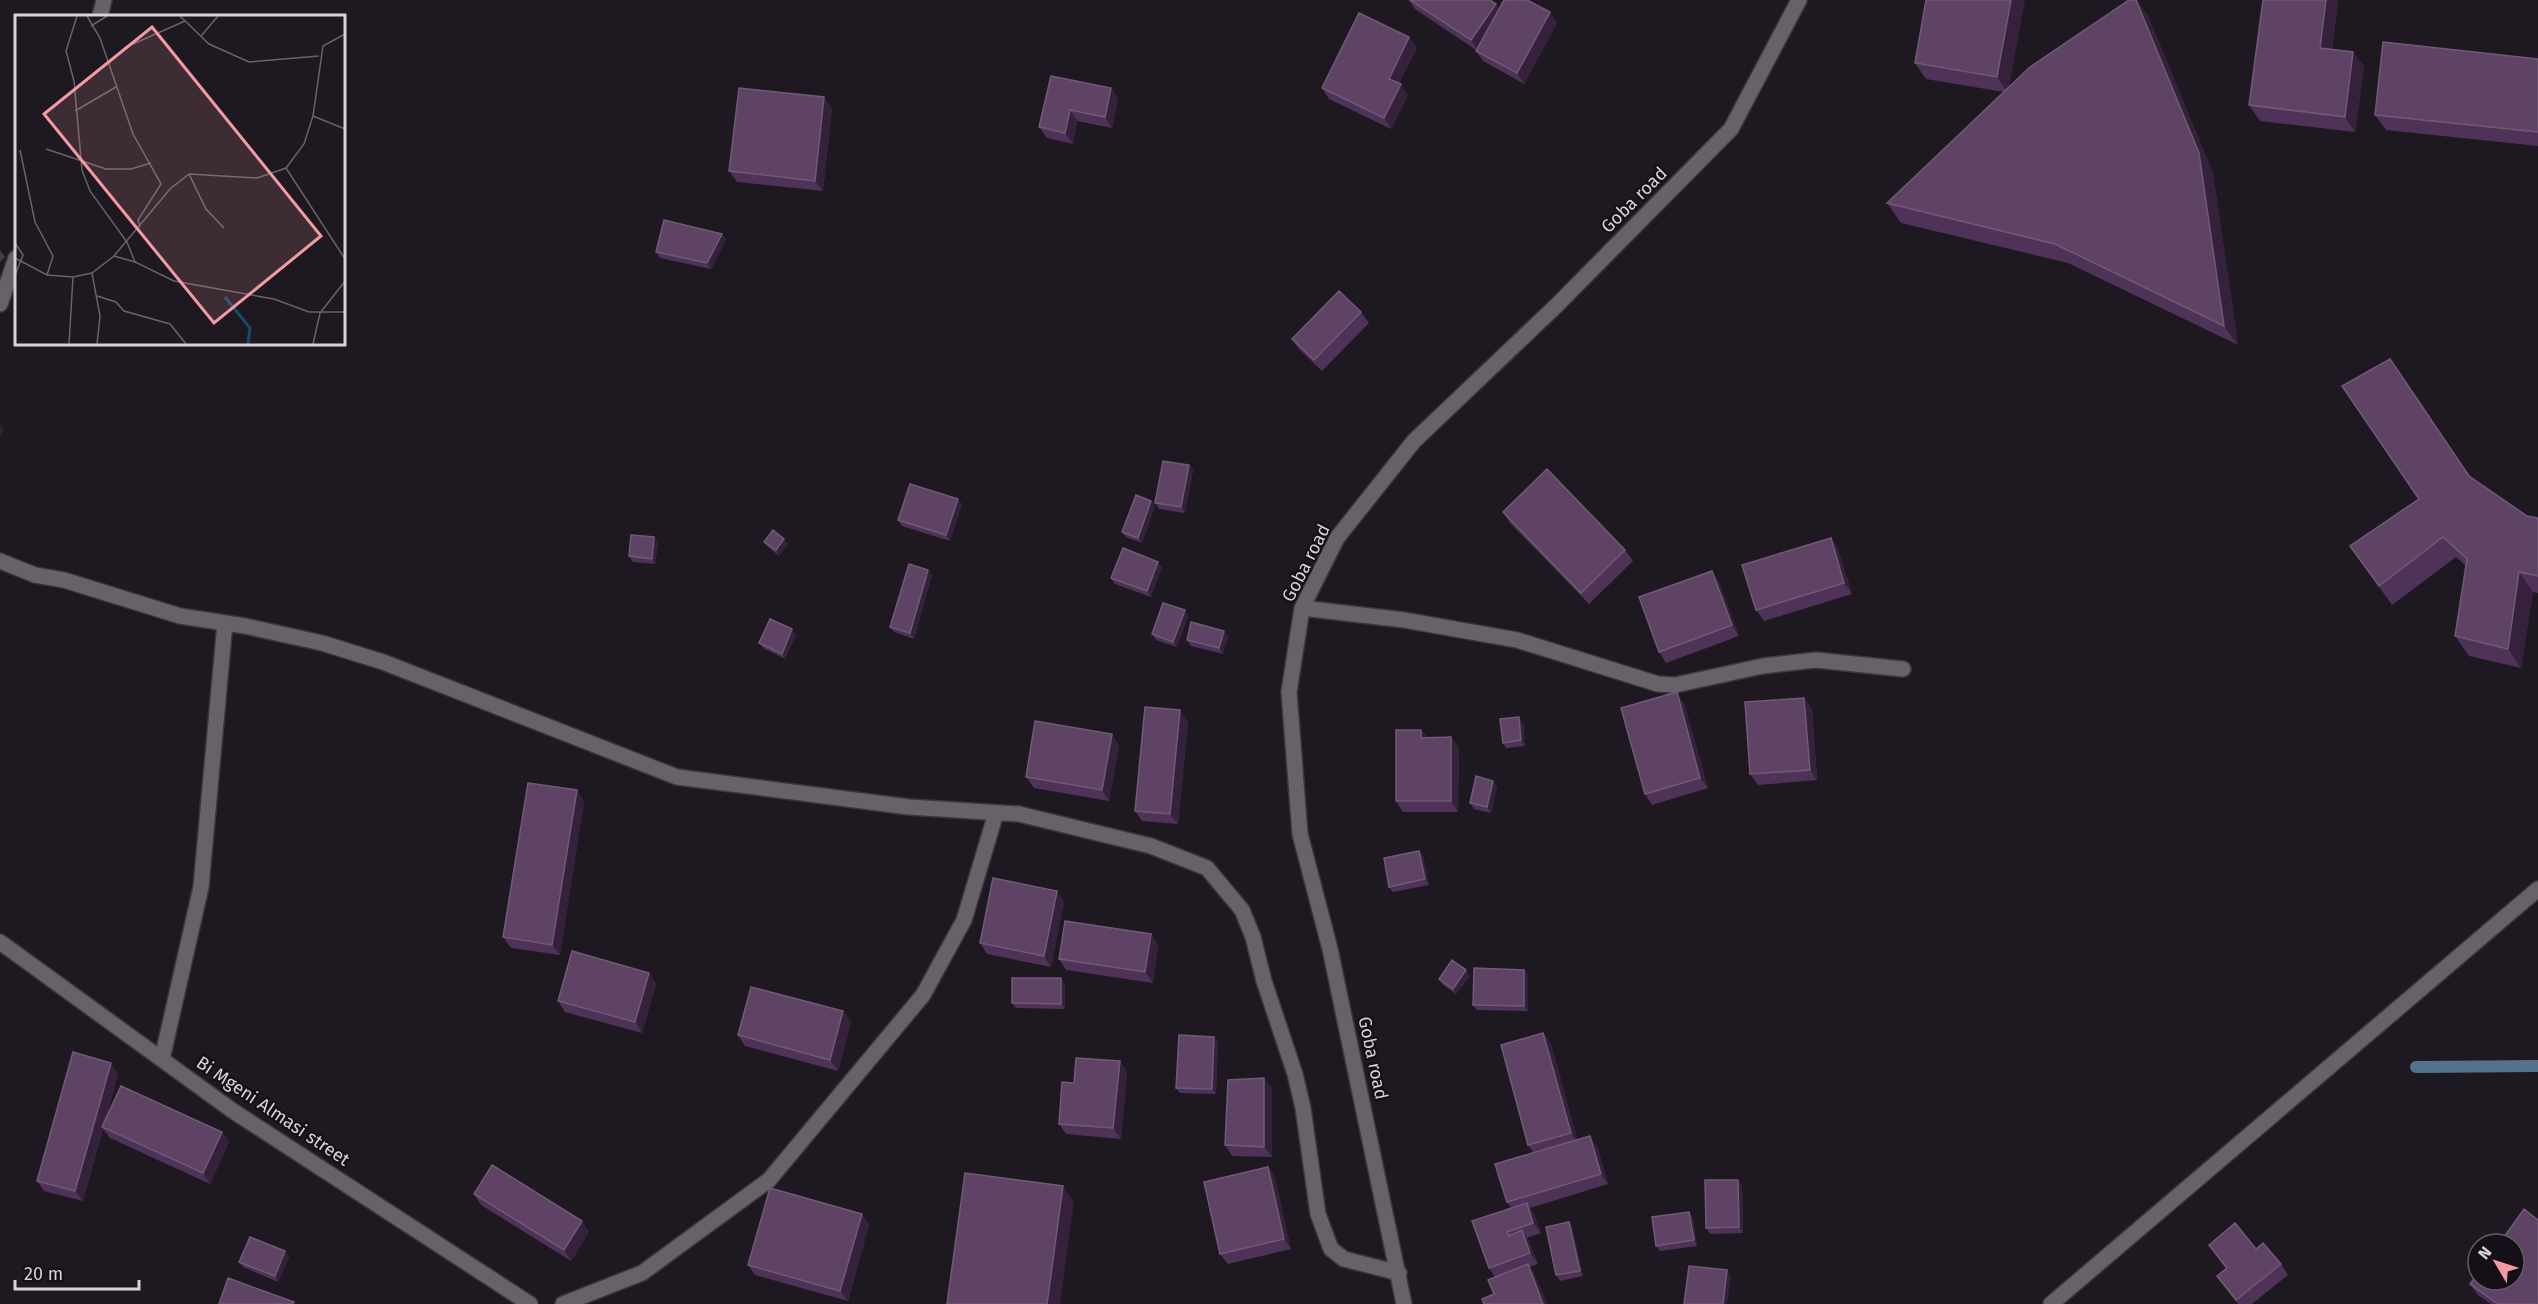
<svg xmlns="http://www.w3.org/2000/svg" width="2538" height="1304" font-family="'Fira Sans',sans-serif">
  <style>
    .lines { fill: none; stroke-linecap: round; stroke-linejoin: round }
    .stream { stroke: #53738c; stroke-width: 12 }
    .minor-casing { stroke: #3a363b; stroke-width: 18 }
    .minor { stroke: #676169; stroke-width: 15 }
    .wall { fill: #4f3257 }
    .shaded-wall { fill: #35213b }
    .building { fill: #5e4365; stroke: #715a77; stroke-width: 1.5 }
    .labels { text-anchor: middle; stroke-width: 4.5; stroke-linejoin: round; paint-order: stroke }
    .street-label { font-size: 18px; fill: #d7d3d8; stroke: #151017 }
    .inset-river { fill: none; stroke: #1a4a6b; stroke-width: 3 }
    .inset-road { fill: none; stroke: #68636a; stroke-width: 1.5 }
    .view { fill: #f49aa3; fill-opacity: 0.15; stroke: #f49aa3; stroke-width: 3 }
    .inset-edge { fill: none; stroke: #d7d3d8; stroke-width: 3 }
  </style>
  <rect width="100%" height="100%" fill="#1e1920"/>
  <g class="lines">
    <path class="stream" d="M2416,1067L2538,1066"/>
    <g class="minor-casing">
      <path id="minor" d="M100,16L104,0
        M0,304L16,258
        M0,561L35,575L64,580L180,616L245,626L322,643L383,662L677,777L909,807L1019,814L1151,846L1207,868L1242,910L1253,937L1264,981L1295,1074L1303,1108L1318,1214L1331,1249L1344,1259L1399,1273
        M1302,608L1404,620L1517,640L1658,684L1675,685L1763,666L1816,660L1903,669
        M0,942L233,1111L530,1304
        M162,1059L201,887L225,623
        M563,1304L642,1273L769,1180L923,995L964,920L996,813
        M1404,1304L1330,949L1300,834L1289,692L1302,608L1337,538L1414,441L1557,305L1731,129L1799,0
        M2051,1304L2538,889"/>
    </g>
    <use href="#minor" class="minor"/>
  </g>
  <path class="wall" d="M1409,0H1490L1499,9L1557,23L1524,84L1483,61L1476,51V50L1415,9Z
    M1926,0L2009,87L2129,0H2137L2148,16L2213,173L2238,345L2068,263L1901,223L1887,203L2004,92L1926,79L1915,63Z
    M2263,0H2338L2332,49L2353,52L2364,67L2355,132L2260,121L2249,105Z
    M1409,37L1417,48L1399,83L1408,95L1391,129L1329,99L1322,88Z
    M2538,59V146L2386,130L2375,115Z
    M1111,88L1118,99L1112,128L1077,121L1073,144L1047,138L1039,127Z
    M832,108L823,191L737,182L729,171Z
    M722,234L726,239L711,269L660,258L656,252Z
    M0,250L5,257L0,262Z
    M1361,312L1369,323L1322,371L1299,349L1292,339Z
    M1189,465L1193,470L1185,513L1159,509L1155,503Z
    M2470,477L2527,516L2538,518V593L2533,592L2521,668L2469,656L2455,636L2466,566L2456,557L2392,605L2350,546Z
    M1151,501L1155,506L1142,543L1126,537L1122,532Z
    M962,504L950,541L902,526L898,520Z
    M1503,512L1625,550L1633,561L1589,604L1510,523Z
    M1831,538L1838,549L1852,594L1764,621L1756,610Z
    M764,542L788,544L779,556L768,547Z
    M658,543L655,564L633,562L629,556Z
    M1162,567L1151,597L1115,584L1111,578Z
    M928,570L932,575L914,639L894,632L890,627Z
    M1719,582L1739,636L1666,663L1659,652Z
    M1188,616L1177,647L1156,640L1152,634Z
    M792,629L796,635L785,659L763,648L759,643Z
    M1228,636L1223,654L1191,646L1187,640Z
    M1684,703L1708,788L1652,805L1645,794Z
    M1812,708L1817,780L1758,785L1750,774Z
    M1188,721L1178,824L1142,821L1135,811Z
    M1523,722L1525,746L1506,748L1503,743Z
    M1421,730L1427,737H1451L1459,748L1458,812H1403L1396,801Z
    M1119,745L1109,801L1034,788L1026,777Z
    M1497,786L1491,813L1474,809L1470,803Z
    M584,801L560,955L511,948L503,937Z
    M1419,851L1423,856L1429,885L1393,892L1389,887Z
    M1064,902L1051,967L987,954L980,943Z
    M1151,934L1158,945L1153,983L1066,970L1059,959Z
    M649,973L656,984L642,1033L565,1012L558,1001Z
    M1528,975V1011L1477,1010L1473,1005Z
    M1470,976L1456,994L1443,985L1439,979Z
    M1061,978L1065,984V1009L1016,1008L1012,1003Z
    M843,1011L851,1022L838,1071L745,1046L738,1035Z
    M1543,1033L1551,1044L1577,1139L1597,1146L1608,1184L1530,1208L1534,1214L1541,1233L1527,1238L1529,1241L1538,1264L1529,1267L1535,1275L1547,1304H1484L1494,1294L1495,1277L1489,1268L1511,1208L1507,1202L1533,1152L1528,1145Z
    M1218,1042L1216,1094L1180,1093L1176,1088Z
    M1120,1061L1127,1072L1121,1139L1066,1134L1059,1124L1074,1083Z
    M118,1073L106,1119L222,1132L229,1142L210,1184L110,1138L103,1129L83,1201L44,1191L37,1181Z
    M1272,1088V1157L1232,1156L1225,1145Z
    M1268,1167L1275,1178L1291,1249L1228,1264L1220,1254Z
    M1742,1185L1743,1233L1710,1234L1706,1228Z
    M474,1194L582,1221L589,1232L571,1261L481,1205Z
    M1689,1212L1693,1218L1697,1246L1660,1251L1656,1246Z
    M862,1214L869,1225L848,1301L755,1275L748,1265Z
    M1572,1227L1583,1276L1560,1281L1556,1275Z
    M2209,1245L2256,1249L2281,1264L2288,1275L2252,1304H2238L2217,1276L2226,1269Z
    M285,1251L289,1257L278,1282L243,1267L239,1262Z
    M2470,1284L2538,1304H2491L2478,1295Z"/>
  <path class="shaded-wall" d="M2011,0H2025L2008,93L1997,77Z
    M2136,0H2137L2148,16L2213,173L2238,345L2224,326Z
    M2326,0H2338L2330,63L2320,48Z
    M1496,4L1503,15L1478,51L1471,40Z
    M1550,12L1557,23L1524,84L1517,73Z
    M1409,37L1417,48L1396,89L1389,79Z
    M2353,52L2364,67L2355,132L2345,117Z
    M1401,84L1408,95L1391,129L1384,118Z
    M1111,88L1118,99L1112,128L1105,117Z
    M824,97L832,108L823,191L815,181Z
    M1070,110L1077,121L1073,144L1065,133Z
    M722,234L726,239L711,269L707,263Z
    M0,424L4,430L0,436Z
    M1189,465L1193,470L1185,513L1181,507Z
    M958,499L962,504L950,541L946,535Z
    M1151,501L1155,506L1142,543L1138,538Z
    M654,537L658,543L655,564L652,559Z
    M1831,538L1838,549L1852,594L1844,583Z
    M784,539L788,544L779,556L776,550Z
    M1158,562L1162,567L1151,597L1147,591Z
    M928,570L932,575L914,639L910,633Z
    M1712,571L1719,582L1739,636L1732,625Z
    M2519,572L2533,592L2521,668L2508,649Z
    M1185,610L1188,616L1177,647L1173,642Z
    M792,629L796,635L785,659L782,654Z
    M1224,631L1228,636L1223,654L1219,648Z
    M1677,692L1684,703L1708,788L1700,778Z
    M1804,698L1812,708L1817,780L1810,770Z
    M1180,710L1188,721L1178,824L1170,814Z
    M1519,717L1523,722L1525,746L1521,740Z
    M1421,730L1429,740L1421,738Z
    M1112,734L1119,745L1109,801L1102,790Z
    M1451,737L1459,748L1458,812L1451,801Z
    M1493,781L1497,786L1491,813L1487,807Z
    M577,790L584,801L560,955L552,945Z
    M1419,851L1423,856L1429,885L1425,879Z
    M1057,891L1064,902L1051,967L1044,956Z
    M1151,934L1158,945L1153,983L1145,972Z
    M1466,970L1470,976L1456,994L1453,989Z
    M1524,970L1528,975V1011L1524,1006Z
    M649,973L656,984L642,1033L635,1022Z
    M1061,978L1065,984V1009L1061,1004Z
    M843,1011L851,1022L838,1071L830,1060Z
    M1543,1033L1551,1044L1578,1143L1571,1133Z
    M1214,1037L1218,1042L1216,1094L1212,1089Z
    M1120,1061L1127,1072L1121,1139L1113,1128Z
    M111,1063L118,1073L83,1201L75,1191Z
    M1264,1078L1272,1088V1157L1264,1147Z
    M222,1132L229,1142L210,1184L203,1173Z
    M1590,1136L1597,1146L1608,1184L1601,1174Z
    M1268,1167L1275,1178L1291,1249L1284,1239Z
    M1738,1180L1742,1185L1743,1233L1739,1227Z
    M1063,1186L1074,1202L1060,1304H1047Z
    M1527,1203L1534,1214L1541,1233L1533,1223Z
    M1689,1212L1693,1218L1697,1246L1694,1240Z
    M862,1214L869,1225L848,1301L840,1291Z
    M582,1221L589,1232L571,1261L564,1250Z
    M1569,1222L1572,1227L1583,1276L1580,1271Z
    M1522,1230L1529,1241L1538,1264L1530,1253Z
    M285,1251L289,1257L278,1282L275,1276Z
    M1528,1264L1535,1275L1547,1304H1543Z
    M1727,1270L1731,1276L1727,1304H1723Z"/>
  <path class="building" d="M1410,0H1490L1496,4L1471,40Z
    M1504,0H1527L1550,12L1517,73L1476,51Z
    M1926,0H2011L1997,77L1915,63Z
    M2129,0H2136L2199,153L2224,326L2055,244L1887,203L2030,67Z
    M2263,0H2326L2320,48L2353,52L2345,117L2249,105Z
    M1359,13L1409,37L1389,79L1401,84L1384,118L1322,88Z
    M2383,42L2538,59V132L2375,115Z
    M1051,76L1111,88L1105,117L1070,110L1065,133L1039,127Z
    M739,88L824,97L815,181L729,171Z
    M664,220L722,234L707,263L656,252Z
    M1339,291L1361,312L1314,360L1292,339Z
    M2390,359L2469,476L2527,516L2538,518V576L2519,572L2508,649L2455,636L2467,559L2443,537L2379,586L2350,546L2419,499L2342,386Z
    M1163,461L1189,465L1181,507L1155,503Z
    M1547,469L1625,550L1581,593L1503,512Z
    M910,484L958,499L946,535L898,520Z
    M1136,495L1151,501L1138,538L1122,532Z
    M773,530L784,539L776,550L764,542Z
    M631,535L654,537L652,559L629,556Z
    M1831,538L1844,583L1756,610L1742,565Z
    M1123,548L1158,562L1147,591L1111,578Z
    M909,564L928,570L910,633L890,627Z
    M1712,571L1732,625L1659,652L1639,597Z
    M1163,603L1185,610L1173,642L1152,634Z
    M770,619L792,629L782,654L759,643Z
    M1191,622L1224,631L1219,648L1187,640Z
    M1677,692L1700,778L1645,794L1621,708Z
    M1804,698L1810,770L1750,774L1745,702Z
    M1145,707L1180,710L1170,814L1135,811Z
    M1519,717L1521,740L1503,743L1500,719Z
    M1035,721L1112,734L1102,790L1026,777Z
    M1396,730H1421V738L1451,737V801H1396Z
    M1476,776L1493,781L1487,807L1470,803Z
    M528,783L577,790L552,945L503,937Z
    M1419,851L1425,879L1389,887L1384,858Z
    M993,878L1057,891L1044,956L980,943Z
    M1065,921L1151,934L1145,972L1059,959Z
    M572,951L649,973L635,1022L558,1001Z
    M1452,960L1466,970L1453,989L1439,979Z
    M1474,968L1524,970V1006L1473,1005Z
    M1012,978H1061V1004L1012,1003Z
    M751,987L843,1011L830,1060L738,1035Z
    M1543,1033L1571,1133L1528,1145L1501,1045Z
    M1179,1035L1214,1037L1212,1089L1176,1088Z
    M73,1052L111,1063L75,1191L37,1181Z
    M1076,1058L1120,1061L1113,1128L1059,1124L1062,1082L1074,1083Z
    M1264,1078V1147L1225,1145L1228,1080Z
    M121,1086L222,1132L203,1173L102,1127Z
    M1590,1136L1601,1174L1507,1202L1495,1164Z
    M492,1165L582,1221L564,1250L474,1194Z
    M1268,1167L1284,1239L1220,1254L1204,1182Z
    M965,1173L1063,1186L1047,1304H947Z
    M1705,1180H1738L1739,1227L1706,1228Z
    M770,1188L862,1214L840,1291L748,1265Z
    M1527,1203L1533,1223L1507,1232L1509,1236L1522,1230L1530,1253L1489,1268L1472,1221Z
    M2524,1209L2538,1220V1304H2498L2470,1284L2478,1273V1280H2514V1244H2499Z
    M1689,1212L1694,1240L1656,1246L1652,1217Z
    M1569,1222L1580,1271L1556,1275L1546,1227Z
    M2235,1223L2256,1249L2263,1243L2281,1264L2236,1300L2217,1276L2227,1268L2209,1245Z
    M250,1237L285,1251L275,1276L239,1262Z
    M1528,1264L1543,1304H1484L1482,1299L1494,1294L1488,1280Z
    M1689,1266L1727,1270L1723,1304H1684Z
    M228,1278L294,1302L293,1304H219Z"/>
  <g class="labels">
    <g class="street-label">
      <text transform="translate(1634 200) rotate(-45)" y="6">Goba road</text>
      <text transform="translate(1306 563) rotate(-63)" y="6">Goba road</text>
      <text transform="translate(1373 1058) rotate(78)" y="6">Goba road</text>
      <text transform="translate(273 1111) rotate(34)" y="6">Bi Mgeni Almasi street</text>
    </g>
  </g>
  <g transform="translate(15 15)">
    <rect width="330" height="330" fill="#1e1920"/>
    <path class="inset-river" d="M210,282L235,313L233,329"/>
    <path class="inset-road" d="M62,1L51,36L59,66L67,155L75,176L112,227L120,247L159,266L259,284L294,297H330M72,1L85,23L118,119L146,169L123,205L125,212M165,1L194,29L234,47L304,41M76,11L92,1M186,21L203,1M109,33L170,6M60,96L101,72M298,101L330,114M31,134L91,154H116L136,148M5,135L20,207L38,241L32,260M271,153L330,244M174,159L191,194L209,213M0,228L8,240L0,260M99,241L120,247M0,243L32,260L58,262L77,258L99,241L155,174L174,159L242,163L271,153L289,129L298,101L308,31L330,19M77,258L85,301L82,329M82,281L101,287L109,296L155,309L171,329M54,329L58,262M298,329L305,298L330,266"/>
    <path class="view" d="M137,12L306,221L199,308L29,99Z"/>
    <rect width="330" height="330" class="inset-edge"/>
  </g>
  <g transform="translate(2496 1262) rotate(309)"><circle r="28" fill="#151017" stroke="#635e64" stroke-width="1.5"/>
  <path d="M0-4.5L10 22L0 15L-10 22Z" fill="#f49aa3"/>
  <text y="-9" font-size="16" font-weight="bold" text-anchor="middle" fill="#d7d3d8">N</text>
  </g>
  <path d="M15 1280v9h124v-9" fill="none" stroke="#d7d3d8" stroke-width="3"/>
  <text x="24" y="1280" font-size="18" fill="#d7d3d8" stroke="#151017" stroke-width="4.5" paint-order="stroke">20 m</text>
</svg>
